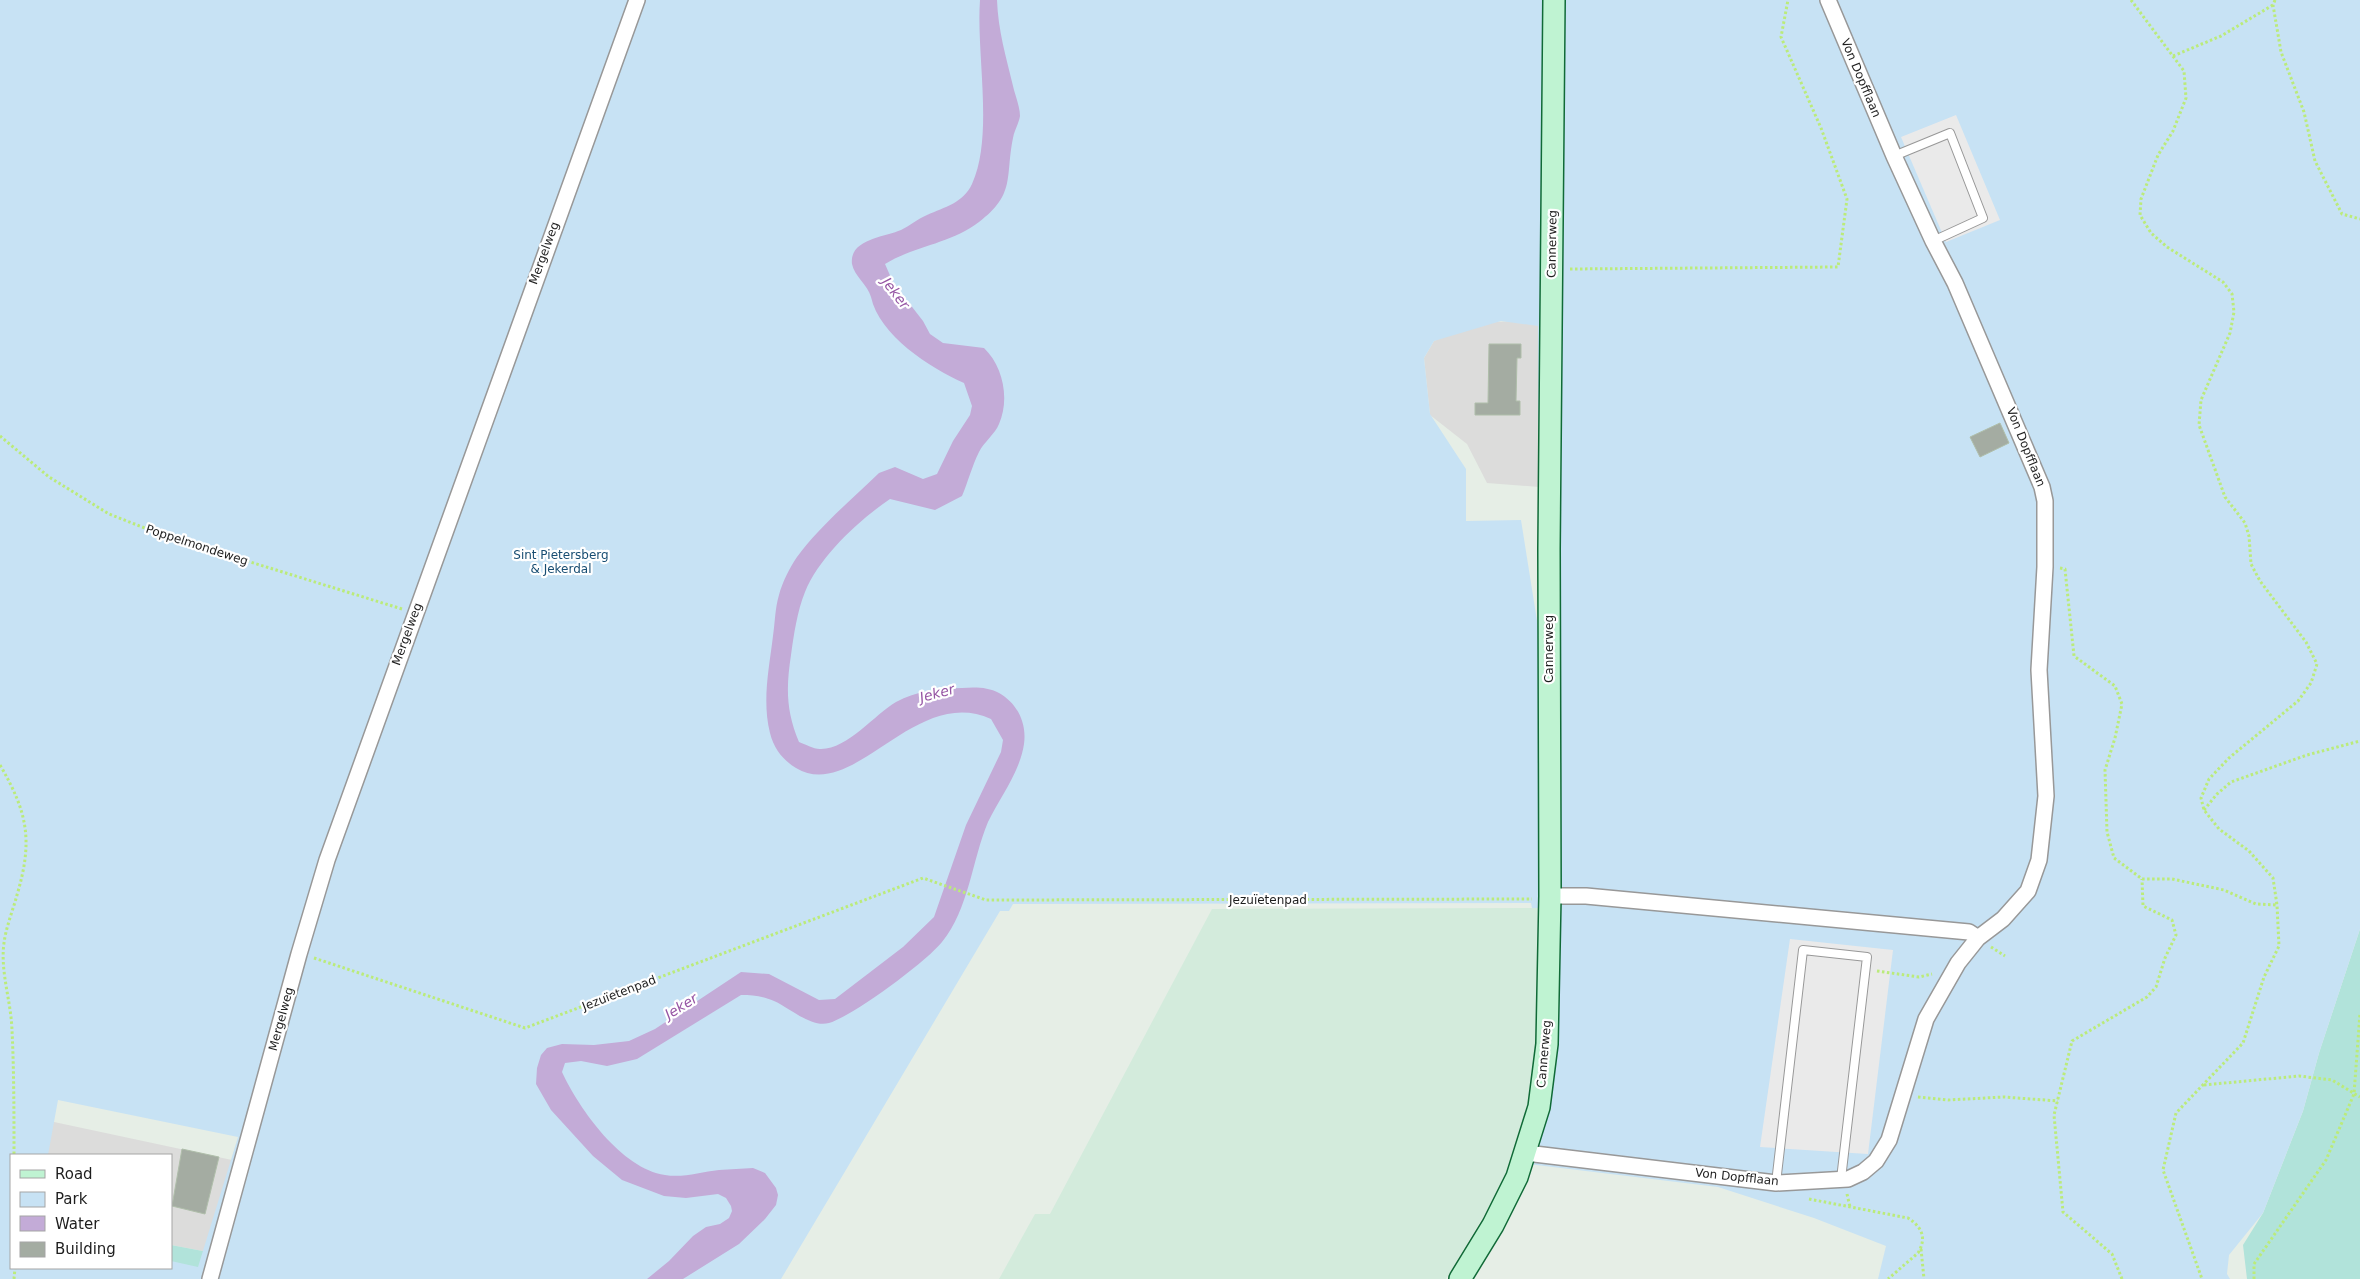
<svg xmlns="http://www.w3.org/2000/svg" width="2360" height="1279" font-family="'DejaVu Sans',sans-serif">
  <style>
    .residential { fill: #dcdcdb }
    .farmland { fill: #d3ebdc }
    .grass { fill: #b1e3da }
    .park { fill: #c7e2f4; fill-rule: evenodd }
    .parking { fill: #eaeaea }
    .water { fill: #c3abd7 }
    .building { fill: #a4aca2; stroke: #afbeaa }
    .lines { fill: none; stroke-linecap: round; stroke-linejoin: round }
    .lane-casing { stroke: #989898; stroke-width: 10 }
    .street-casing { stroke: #989898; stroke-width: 18 }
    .secondary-casing { stroke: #106a37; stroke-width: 24 }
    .path { stroke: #bbeb7a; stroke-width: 3; stroke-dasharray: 2.5 2.5; stroke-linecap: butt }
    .lane { stroke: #fff; stroke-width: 8 }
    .street { stroke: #fff; stroke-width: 15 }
    .secondary { stroke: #bff3d2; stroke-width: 21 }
    .labels { text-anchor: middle; stroke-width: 4.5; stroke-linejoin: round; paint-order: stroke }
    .street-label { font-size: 12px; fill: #1e1e1e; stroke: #fff }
    .park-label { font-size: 12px; fill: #174d72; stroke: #fff }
    .water-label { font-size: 14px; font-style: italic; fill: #9655a4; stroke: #fff }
  </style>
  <rect width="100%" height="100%" fill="#e6eee6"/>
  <path class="residential" d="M1539,320V487L1487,483L1467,444L1430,415L1424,358L1434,341L1474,323Z
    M26,1116L232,1160L208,1252L171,1245V1155H27Z"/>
  <path class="farmland" d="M1538,908L1536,1060L1526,1115L1510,1166L1492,1202L1446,1279H999L1035,1214H1050L1212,909Z"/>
  <path class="grass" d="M2360,929V1279H2247L2243,1245L2263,1213L2303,1111L2319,1053Z
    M171,1245L208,1252L201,1279H27L171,1268Z"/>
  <path class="park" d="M0,0H2360V929L2319,1053L2303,1111L2263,1213L2229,1255L2227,1274L2230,1279H1878L1886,1246L1814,1218L1718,1187L1512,1162L1526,1115L1536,1060L1538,908H1532L1531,903L1013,904L1009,911H1000L781,1279H0ZM1501,321L1538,326V627L1521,520L1466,521V469L1430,414L1424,358L1434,341ZM58,1100L238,1137L198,1267L171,1261V1268H11V1155H48Z"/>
  <path class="parking" d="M1956,115L2000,220L1946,242L1901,137Z
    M1790,939L1893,950L1868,1154L1760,1147Z"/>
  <path class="water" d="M980,0H997C998,30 1006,57 1013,86C1015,95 1020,107 1020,116C1019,123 1014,131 1013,138C1005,177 1016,194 979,222C950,244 914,246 885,264L899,296L909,303L923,321L930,334L943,343L984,348C1003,366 1010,399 999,424C995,434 984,442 979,452C972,466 968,482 962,496L935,510L890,499C859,520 819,557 805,592C797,612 794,634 791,655C786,688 786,711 799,742C805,744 813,749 820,749C847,750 875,714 896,702C916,691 940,688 962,688C975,687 988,687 999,693C1017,703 1027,723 1024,744C1020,772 1000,797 988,822C972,860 969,909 942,942C926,962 853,1016 829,1023C811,1028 790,1008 774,1001C763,996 753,995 741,995L637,1059L607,1066L581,1061L565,1063L562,1072C579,1109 622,1169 665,1175C683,1178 701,1172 719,1170C730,1169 742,1169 753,1168L765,1173L776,1188L778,1195L776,1205L765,1219L739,1244L683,1279H647L669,1261L693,1236L706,1227L720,1224L729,1218L732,1211L731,1206L726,1198L718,1194L686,1198L664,1196L622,1180L593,1156L551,1110L536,1084L537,1068L541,1055L547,1048L562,1044L594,1045L629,1041L655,1029L741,972L769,974L819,1000L835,999L903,947L934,917L966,825L1001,752L1003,740L991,719C915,684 854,803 796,768C783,760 774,749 770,733C762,701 769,669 773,636C775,623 775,608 779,595C782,583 790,567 797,557C820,526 851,500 879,473L895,467L923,479L937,474L953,441L970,415L972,406L964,383C930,368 879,335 871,297C868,285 854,276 852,264C849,239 885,237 901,230C910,226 917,219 927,215C945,207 963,203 972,184C994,136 976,54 980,0Z"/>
  <path class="building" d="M1489,344H1521V358H1517L1516,401H1520V415H1475V403H1488Z
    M2000,423L2009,443L1980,457L1970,437Z
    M182,1149L219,1157L205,1214L172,1206Z"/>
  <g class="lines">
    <g class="lane-casing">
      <path id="lane" d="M1894,156L1950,133L1983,218L1933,241
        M1776,1183L1803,950L1867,957L1841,1179"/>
    </g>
    <g class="street-casing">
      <path id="street" d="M1550,896H1586L1969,932L1978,938
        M1526,1153L1776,1183L1848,1179L1863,1172L1876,1161L1889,1140L1926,1019L1958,963L1978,938L2003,919L2028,891L2039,860L2046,796L2039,670L2045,567V501L2042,487L1955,283L1933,241L1894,156L1828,0
        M210,1279L299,954L327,860L637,0"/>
    </g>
    <g class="secondary-casing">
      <path id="secondary" d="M1460,1279L1493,1225L1517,1177L1539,1107L1547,1044L1550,896L1549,549L1554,0"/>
    </g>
    <path class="path" d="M2131,0L2184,71L2186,98L2173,131L2158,155L2141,199L2140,215L2151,233L2167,247L2223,282L2232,294L2234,312L2230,333L2201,400L2199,425L2225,497L2245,523L2249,536L2251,564L2260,581L2306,642L2317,664L2311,683L2298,701L2229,758L2209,779L2201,798L2204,810L2219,829L2249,851L2273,878L2277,905L2279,946L2264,977L2243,1043L2176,1113L2163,1170L2202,1279
      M2275,0L2273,5L2281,52L2304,112L2315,161L2342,214L2360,219
      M2173,56L2221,36L2273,5
      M1570,269L1838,267L1847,199L1821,128L1781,37L1788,0
      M0,436L49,477L109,514L160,534L402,609
      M2060,568L2065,569L2074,656L2115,686L2122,704L2115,738L2105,770L2107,832L2114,858L2142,879H2172L2224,890L2256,904L2277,905
      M0,765C28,813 33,841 17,895C13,910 6,927 4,943C0,971 11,1001 12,1030C14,1071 14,1113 14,1155
      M2204,810L2217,794L2231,782L2307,755L2360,741
      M1991,947L2005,956
      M314,958L525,1028L923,878L986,900L1532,899
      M1877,971L1919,977L1932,974
      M2204,1085L2299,1076L2332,1080L2360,1097
      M1918,1097L1948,1100L2004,1097L2058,1101
      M1847,1194L1850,1207
      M1809,1199L1908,1218C1922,1227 1927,1238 1918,1253L1888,1279
      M1921,1249L1924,1279
      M14,1279L15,1268
      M2122,1279L2112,1254L2063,1212L2054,1115L2072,1041L2147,997L2156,987L2165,958L2176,935L2172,920L2143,906L2142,879
      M2254,1279V1264L2326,1160L2354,1094L2360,1013"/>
    <use href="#lane" class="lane"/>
    <use href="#street" class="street"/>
    <use href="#secondary" class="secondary"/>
  </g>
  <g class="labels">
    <g class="street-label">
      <text transform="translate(1861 78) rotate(67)" y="4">Von Dopfflaan</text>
      <text transform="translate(1552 244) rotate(-89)" y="4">Cannerweg</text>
      <text transform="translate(544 253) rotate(-70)" y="4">Mergelweg</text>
      <text transform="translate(2026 447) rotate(68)" y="4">Von Dopfflaan</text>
      <text transform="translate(197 545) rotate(18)" y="4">Poppelmondeweg</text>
      <text transform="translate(407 634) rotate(-70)" y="4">Mergelweg</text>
      <text transform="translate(1549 649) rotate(-90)" y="4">Cannerweg</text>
      <text x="1268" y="904">Jezuïetenpad</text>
      <text transform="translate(619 993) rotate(-21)" y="4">Jezuïetenpad</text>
      <text transform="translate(281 1019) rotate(-75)" y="4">Mergelweg</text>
      <text transform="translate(1544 1054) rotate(-85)" y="4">Cannerweg</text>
      <text transform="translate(1737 1177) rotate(6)" y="4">Von Dopfflaan</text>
    </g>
    <g class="park-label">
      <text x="561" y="559">Sint Pietersberg<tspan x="561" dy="14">&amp; Jekerdal</tspan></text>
    </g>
    <g class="water-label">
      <text transform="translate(896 293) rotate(52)" y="5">Jeker</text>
      <text transform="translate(937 693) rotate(-15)" y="5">Jeker</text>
      <text transform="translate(681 1006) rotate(-32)" y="5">Jeker</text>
    </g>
  </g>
  <rect x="10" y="1154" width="162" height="115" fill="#ffffff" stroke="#a5a5a5"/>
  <rect x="20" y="1170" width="25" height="8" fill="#bff3d2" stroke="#a5a5a5"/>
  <text x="55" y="1179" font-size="15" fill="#1e1e1e">Road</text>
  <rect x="20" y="1192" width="25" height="15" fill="#c7e2f4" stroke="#a5a5a5"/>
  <text x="55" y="1204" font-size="15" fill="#1e1e1e">Park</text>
  <rect x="20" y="1216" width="25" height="15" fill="#c3abd7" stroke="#a5a5a5"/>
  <text x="55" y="1229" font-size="15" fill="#1e1e1e">Water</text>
  <rect x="20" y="1242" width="25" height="15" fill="#a4aca2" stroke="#a5a5a5"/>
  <text x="55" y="1254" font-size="15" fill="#1e1e1e">Building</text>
</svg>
